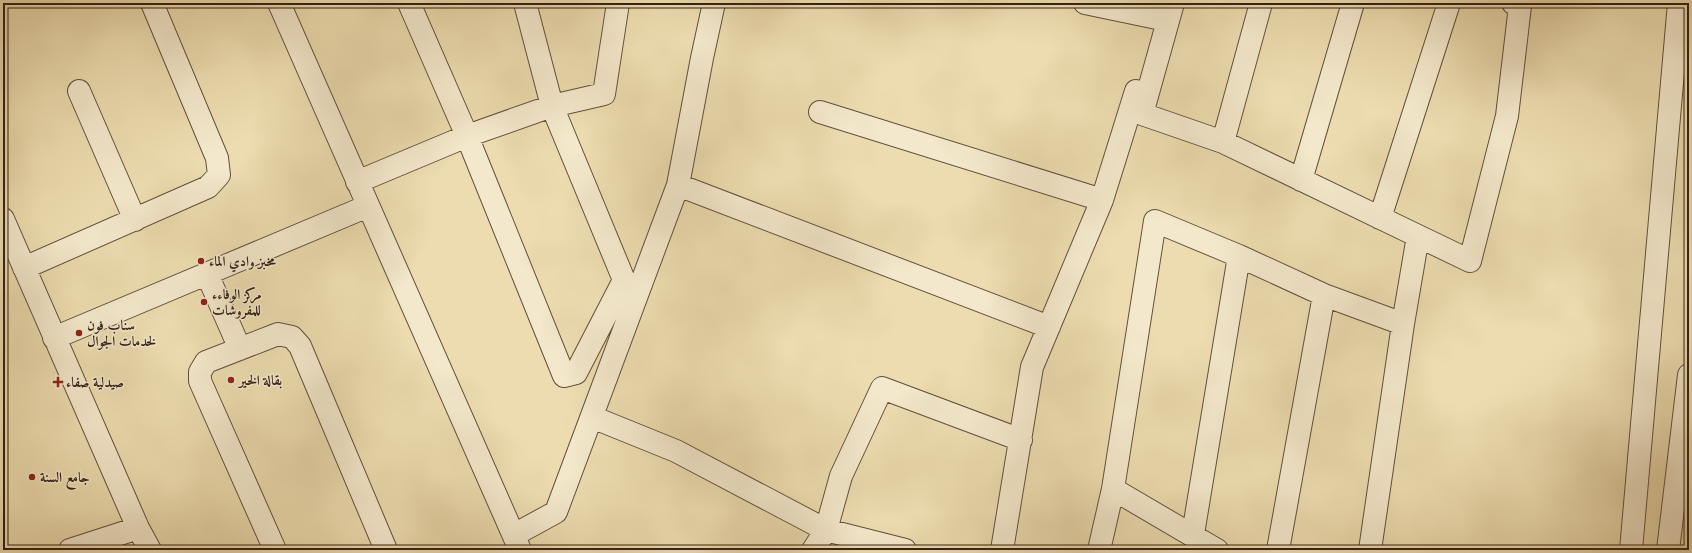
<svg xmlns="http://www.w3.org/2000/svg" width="1692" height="553" font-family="'Libre Caslon Text',Amiri,serif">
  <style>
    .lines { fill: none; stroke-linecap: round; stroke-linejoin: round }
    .minor-casing { stroke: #61503c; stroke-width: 24 }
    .minor { stroke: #f3e8cb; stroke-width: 22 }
    .poi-dot { fill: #8f2418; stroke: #f3e8cb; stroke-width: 1.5 }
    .labels { text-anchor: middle; stroke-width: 3; stroke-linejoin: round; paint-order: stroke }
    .poi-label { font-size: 14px; font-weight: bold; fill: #332115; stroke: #f3e8cb; text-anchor: start }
  </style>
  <rect width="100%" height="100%" fill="#ecdcaf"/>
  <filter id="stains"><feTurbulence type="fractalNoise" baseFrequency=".005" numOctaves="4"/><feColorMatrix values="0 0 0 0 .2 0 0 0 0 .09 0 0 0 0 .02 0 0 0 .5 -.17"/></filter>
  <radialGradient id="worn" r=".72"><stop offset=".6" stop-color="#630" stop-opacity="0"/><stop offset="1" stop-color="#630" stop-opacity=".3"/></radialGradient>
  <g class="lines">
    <g class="minor-casing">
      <path id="minor" d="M279,3L520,550
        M409,3L467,136L564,376L576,373L624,280L552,106L604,94L618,3
        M1085,3L1157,18
        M1173,3L1142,114L1223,142L1418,236L1403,324L1370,550
        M79,91L135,220
        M820,112L1102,200
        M1223,142L1261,3
        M1301,180L1353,3
        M357,182L467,136L552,106L525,3
        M678,185L1049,327
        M1380,218L1449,3
        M3,219L138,528L150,550
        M1418,236L1470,261L1507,116L1520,6L1513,3
        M24,268L208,187L219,175L217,158L152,3
        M207,274L240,349
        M54,338L368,206
        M592,417L676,451L826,530L905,550
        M1113,489L1217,550
        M1193,534L1239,256
        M514,535L556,512L678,185L702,58L714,3
        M70,550L138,528
        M275,550L200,381V372L206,362L278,334L292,337L300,346L386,550
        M813,550L826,530L841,476L882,388L1021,440
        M1002,550L1032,367L1102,200L1136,91
        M1099,550L1113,489L1155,221L1239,256L1324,295L1403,324
        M1278,550L1324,295
        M1631,550L1679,3
        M1668,550L1689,375"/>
    </g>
    <use href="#minor" class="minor"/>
  </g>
  <g class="poi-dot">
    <circle cx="201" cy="261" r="4"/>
    <circle cx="204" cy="302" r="4"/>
    <circle cx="79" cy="333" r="4"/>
    <circle cx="231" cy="380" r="4"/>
    <path d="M56 376h4v4h4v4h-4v4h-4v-4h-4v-4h4z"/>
    <circle cx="32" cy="477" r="4"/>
  </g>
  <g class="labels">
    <g class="poi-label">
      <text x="209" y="266">مخبز وادي الماء</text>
      <text x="212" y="299">مركز الوفاءء<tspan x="212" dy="16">للمفروشات</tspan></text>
      <text x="87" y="330">سناب فون<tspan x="87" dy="16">لخدمات الجوال</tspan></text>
      <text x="239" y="385">بقالة الخير</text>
      <text x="66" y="387">صيدلية صفاء</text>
      <text x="40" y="482">جامع السنة</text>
    </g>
  </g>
  <rect width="1692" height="553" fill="none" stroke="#ecdcaf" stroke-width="16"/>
  <rect x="4" y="4" width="1684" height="545" fill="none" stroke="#332115" stroke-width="2"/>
  <rect x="8" y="8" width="1676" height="537" fill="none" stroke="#332115"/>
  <rect width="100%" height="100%" filter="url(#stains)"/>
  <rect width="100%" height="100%" fill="url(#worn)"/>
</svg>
